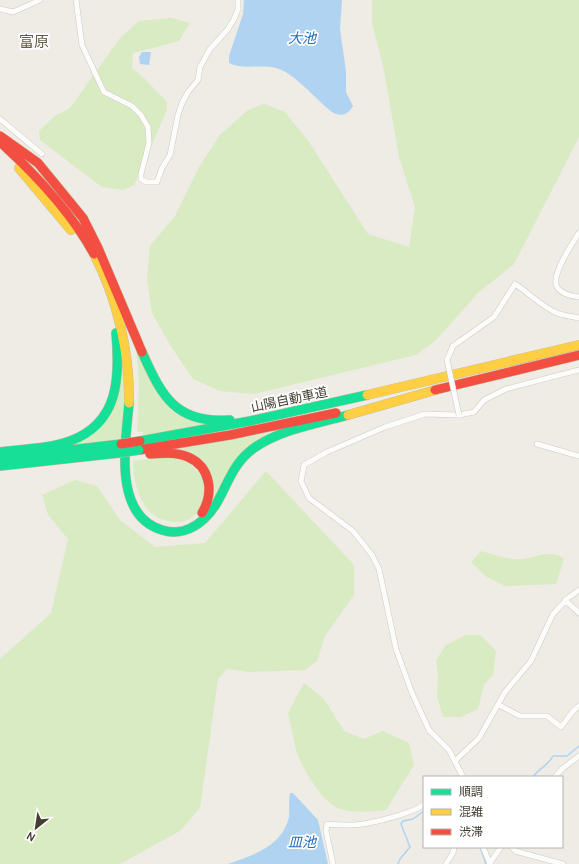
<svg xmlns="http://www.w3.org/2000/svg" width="579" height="864" font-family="Cabin,'Noto Sans JP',sans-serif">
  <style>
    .green { fill: #d8ebc2 }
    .water { fill: #b0d3f1 }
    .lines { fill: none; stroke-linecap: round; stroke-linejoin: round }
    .stream { stroke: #b0d3f1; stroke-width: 1.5 }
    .street-casing { stroke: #cccac3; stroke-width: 6 }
    .fast-casing { stroke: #c9bc9e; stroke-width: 10 }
    .slow-casing { stroke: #c9bc9e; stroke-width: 10 }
    .jam-casing { stroke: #c9bc9e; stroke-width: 10 }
    .street { stroke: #fcfcfb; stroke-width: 5 }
    .fast { stroke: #16e098; stroke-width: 9 }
    .slow { stroke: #ffcf43; stroke-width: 9 }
    .jam { stroke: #f24e42; stroke-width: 9 }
    .street-bridge-casing { stroke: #cccac3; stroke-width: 6; stroke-linecap: butt }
    .fast-bridge-casing { stroke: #c9bc9e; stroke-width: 10; stroke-linecap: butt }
    .jam-bridge-casing { stroke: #c9bc9e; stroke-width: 10; stroke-linecap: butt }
    .street-bridge { stroke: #fcfcfb; stroke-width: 5 }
    .fast-bridge { stroke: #16e098; stroke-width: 9 }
    .jam-bridge { stroke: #f24e42; stroke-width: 9 }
    .labels { text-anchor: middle; stroke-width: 3.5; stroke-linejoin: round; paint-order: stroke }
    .street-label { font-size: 13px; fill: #443e31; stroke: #fff }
    .water-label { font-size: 14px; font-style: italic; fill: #226db8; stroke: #fff }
    .quarter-label { font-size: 15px; fill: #675d48; stroke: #fff }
  </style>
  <rect width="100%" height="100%" fill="#eeece5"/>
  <path class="green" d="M372,0H579V137L514,264L478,293L436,340L416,355L254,394L220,391L193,379L172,348L152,313L147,279L150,246L175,216L199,167L220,135L248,110L264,104L285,112L309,142L368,234L409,247L415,207L399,157L384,70L372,23Z
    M171,18L190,23L179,41L133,53L132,68L147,81L167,102V110L134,185L123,190L102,187L40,140L39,131L55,116L70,108L120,38L139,21Z
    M136,346C146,370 155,399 178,415C186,420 201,420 207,426L144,436L143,432H137L139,385Z
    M121,353C124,374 130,420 120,439L75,446L74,441L101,426Z
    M268,433V436L256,442L216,498L212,497L211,478L178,451V449Z
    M159,458C169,458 183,458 191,465C206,476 212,498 198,512C192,519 183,523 174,522C142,520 134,487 133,461Z
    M266,471L354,565V595L325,636L317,661L305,670L250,672L227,669L218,679L200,808L180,831L120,864H0V659L51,613L68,539L48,515L42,495L75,480L97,486L120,520L155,547L205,543Z
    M481,551C491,554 503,558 514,559C533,561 548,547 564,559L556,584L505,586L485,576L471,562Z
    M466,635H480L496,651L493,675L484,684L478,709L461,717H443L437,696L438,675L436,660L446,645Z
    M304,683L324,699L344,731L364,739L383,731L409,743L414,765L386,810C372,812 353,813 340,809C323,804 301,766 296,750C293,738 291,725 288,713Z"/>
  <path class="water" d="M244,0H342L340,29L346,71V92L353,106C348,115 341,117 332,112C315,99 295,73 276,68C261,64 243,70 229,63V56L243,14Z
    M142,52H151L149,65L140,64L139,57Z
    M290,793H293L318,820L328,864H228C254,855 282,846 289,817C290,809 288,801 290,793Z"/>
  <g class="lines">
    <path class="stream" d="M533,777C539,768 548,766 553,756H567L579,746
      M480,847L486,864
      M398,864L400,859L410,847L401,824L403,821L413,819L424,811"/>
    <g class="street-casing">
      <path id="street" d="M76,0L82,45L104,92L132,106L141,115L148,127L149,143L141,174V179L146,182H157L162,168L170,155L178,115L182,103L188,92L198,80L200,67L210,49L228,29L234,19L238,9V0
        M0,9L13,12L40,0
        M0,119L42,154
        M579,233C573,242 553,273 556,284C558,293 571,296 579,297
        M447,360L453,346L494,317L515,284C529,293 542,307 557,313C564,316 572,316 579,318
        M537,444L579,456
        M565,600L579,613
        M499,705L520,716H547L561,727L573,711L579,706
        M455,761L479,738L505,692L531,661L553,614L568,598L579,590
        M463,777L449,750L429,730L412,693L396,649L379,569L372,555L353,531L309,498L301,481L304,465L327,452L385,427L425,414L459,415L474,412L484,400L506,389L579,370
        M555,777L563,768L579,756
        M483,847L490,864
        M512,847L515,851L563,864
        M490,863L501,847
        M333,864L326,831L327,824C336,825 344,825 352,825C366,825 415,813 424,804
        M446,864L453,853L454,847"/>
    </g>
    <g class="fast-casing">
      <path id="fast" d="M142,352C162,397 176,424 230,420
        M129,403C126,442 112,515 162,530C177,535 192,530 204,519C226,499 226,468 254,448C281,429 317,424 348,415
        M140,441L250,421L367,395
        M0,452C23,449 48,449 70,441C119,423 120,378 116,333
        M0,458L121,444
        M0,466L119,453"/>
    </g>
    <g class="slow-casing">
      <path id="slow" d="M19,168L71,230
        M94,254C117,298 130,353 129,403
        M367,395L579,345
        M348,415L439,389"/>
    </g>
    <g class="jam-casing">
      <path id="jam" d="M0,136L38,163L83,218L98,248L142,352
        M0,142C35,174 71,212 94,254
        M435,390L579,355
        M139,450L230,435L336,413
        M150,454C162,453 176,452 188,457C211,467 214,493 202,513"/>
    </g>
    <use href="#street" class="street"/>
    <use href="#fast" class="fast"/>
    <use href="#slow" class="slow"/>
    <use href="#jam" class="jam"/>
    <g class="street-bridge-casing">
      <path id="street-bridge" d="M447,360L459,415"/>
    </g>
    <g class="fast-bridge-casing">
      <path id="fast-bridge" d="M119,453L139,450"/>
    </g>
    <g class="jam-bridge-casing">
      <path id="jam-bridge" d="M121,444L140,441"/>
    </g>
    <use href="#street-bridge" class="street-bridge"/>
    <use href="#fast-bridge" class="fast-bridge"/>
    <use href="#jam-bridge" class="jam-bridge"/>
  </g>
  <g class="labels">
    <g class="street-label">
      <text transform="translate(289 399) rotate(-12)" y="5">山陽自動車道</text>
    </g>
    <g class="water-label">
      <text x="302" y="43">大池</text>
      <text x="302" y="847">皿池</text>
    </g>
    <g class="quarter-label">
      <text x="34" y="47">富原</text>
    </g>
  </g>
  <rect x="423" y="776" width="140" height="72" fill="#ffffff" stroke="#b4b2ad"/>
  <rect x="431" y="789" width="20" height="6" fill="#16e098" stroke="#b4b2ad"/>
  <text x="459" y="796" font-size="12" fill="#443e31">順調</text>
  <rect x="431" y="809" width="20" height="6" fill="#ffcf43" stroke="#b4b2ad"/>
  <text x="459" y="816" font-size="12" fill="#443e31">混雑</text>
  <rect x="431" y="829" width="20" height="6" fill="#f24e42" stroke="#b4b2ad"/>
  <text x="459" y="836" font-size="12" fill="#443e31">渋滞</text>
  <g transform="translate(36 828) rotate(210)" stroke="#ffffff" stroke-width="3" paint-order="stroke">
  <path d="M0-3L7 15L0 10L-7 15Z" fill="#443e31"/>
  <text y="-6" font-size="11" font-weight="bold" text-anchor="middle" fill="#443e31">N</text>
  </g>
</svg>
